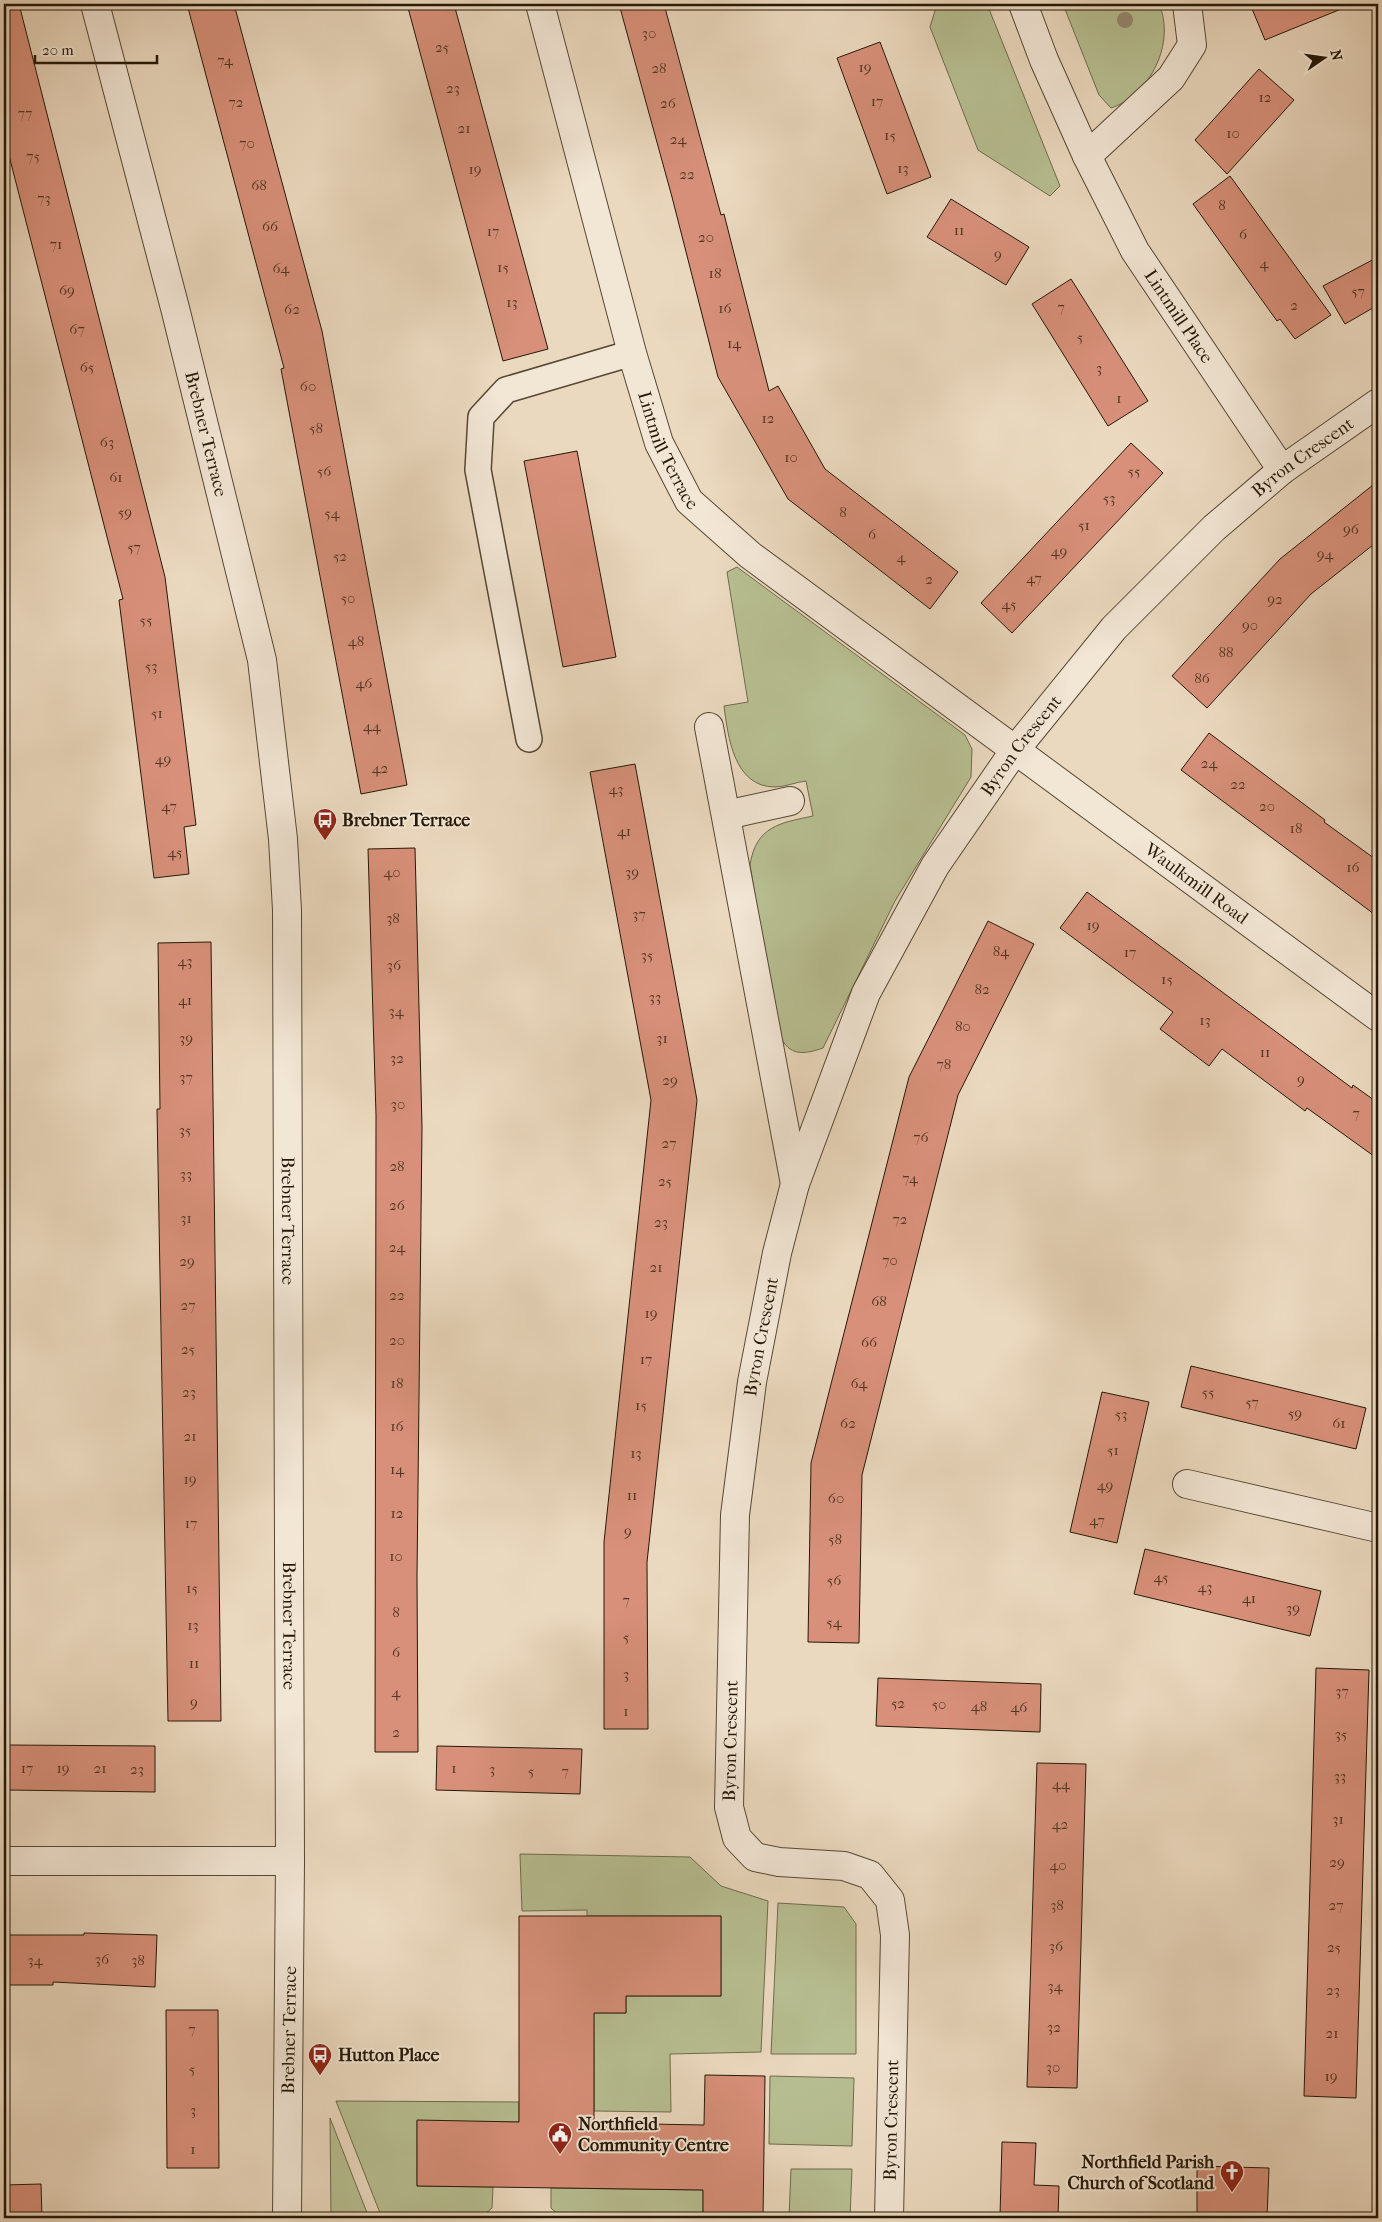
<svg xmlns="http://www.w3.org/2000/svg" width="1382" height="2222" font-family="'IM FELL French Canon',serif">
  <style>
    .green { fill: #b7bf92; stroke: #6e6c4c }
    .building { fill: #d8907a; stroke: #251806 }
    .lines { fill: none; stroke-linecap: round; stroke-linejoin: round }
    .lane-casing { stroke: #564834; stroke-width: 28 }
    .street-casing { stroke: #564834; stroke-width: 30 }
    .lane { stroke: #f2e6d5; stroke-width: 25 }
    .street { stroke: #f2e6d5; stroke-width: 28 }
    .tree { fill: #968a70 }
    .labels { text-anchor: middle; stroke-width: 4; stroke-linejoin: round; paint-order: stroke }
    .number-label { font-size: 15px; fill: #523623 }
    .street-label { font-size: 18px; fill: #251806; stroke: #f2e6d5 }
    .poi-label { font-size: 18px; font-weight: bold; fill: #251806; stroke: #f2e6d5; text-anchor: start }
  </style>
  <rect width="100%" height="100%" fill="#ebd9bf"/>
  <filter id="stains"><feTurbulence type="fractalNoise" baseFrequency=".004" numOctaves="4"/><feColorMatrix values="0 0 0 0 .2 0 0 0 0 .09 0 0 0 0 .02 0 0 0 .5 -.17"/></filter>
  <radialGradient id="worn" r=".72"><stop offset=".6" stop-color="#630" stop-opacity="0"/><stop offset="1" stop-color="#630" stop-opacity=".3"/></radialGradient>
  <path class="green" d="M937,4H987L1060,186L1050,196L978,150L930,27Z
    M1063,4H1159C1176,43 1150,95 1111,108L1099,95Z
    M737,567L965,735L972,749L971,777L895,901L823,1048C800,1056 787,1055 778,1031L750,865C756,826 780,823 813,816L806,781C796,782 785,787 775,787C734,787 728,737 724,706L748,702L727,572Z
    M520,1854L690,1857L721,1886L768,1901L761,2052L670,2054L671,2112L594,2111V2013H626V1996H721V1916H587V1910L522,1911Z
    M778,1903L844,1907L856,1924V2054H771Z
    M770,2076L854,2078L852,2146L769,2144Z
    M336,2101L519,2102V2122L417,2121V2186L493,2187L492,2208L480,2218H382Z
    M330,2118L369,2218H331Z
    M791,2169H852L850,2218H789Z
    M551,2188L703,2190V2217L755,2218H562L551,2208Z"/>
  <path class="building" d="M4,4H19L165,577L196,825L184,827L189,874L154,878L119,600L123,599L4,136Z
    M187,4H234L322,331L407,785L361,794L281,369L284,368Z
    M407,4H454L548,349L503,361Z
    M619,4H664L721,215L724,214L769,391L778,386L825,469L958,572L930,609L788,499L718,377L672,197Z
    M1250,4H1351V5L1265,40Z
    M880,42L931,177L887,194L837,58Z
    M1259,69L1294,100L1227,174L1195,140Z
    M1230,176L1331,315L1295,339L1280,319L1277,321L1193,204Z
    M951,199L1029,247L1006,285L927,237Z
    M1378,257V305L1345,324L1323,286Z
    M1071,279L1148,401L1108,426L1032,304Z
    M1131,443L1163,473L1012,633L981,603Z
    M577,451L616,657L563,667L524,461Z
    M1378,481V541L1311,594L1207,708L1172,676L1280,559Z
    M1209,733L1325,820L1324,822L1378,861V917L1181,770Z
    M635,764L697,1100L647,1562L648,1729H604V1542L651,1100L590,772Z
    M415,848L422,1127L417,1577L418,1752H375L376,1115L368,849Z
    M1087,892L1352,1088L1353,1085L1378,1103V1159L1307,1108L1305,1111L1222,1049L1209,1066L1160,1029L1173,1012L1060,928Z
    M988,921L1034,944L958,1095L862,1475L859,1643L808,1642L811,1463L909,1077Z
    M211,942L221,1721H168L157,1109H160L158,943Z
    M1191,1366L1366,1408L1356,1449L1181,1407Z
    M1102,1392L1149,1402L1117,1543L1070,1532Z
    M1145,1549L1321,1591L1310,1636L1134,1594Z
    M1316,1668L1369,1670L1356,2098L1304,2096Z
    M878,1678L1041,1684L1040,1732L876,1726Z
    M9,1745L155,1746V1792L8,1790Z
    M437,1746L582,1749L580,1794L436,1790Z
    M1037,1763L1086,1764L1077,2088L1027,2087Z
    M519,1916H721V1996H626V2013H594V2123L704,2125L705,2075L765,2076L763,2218L703,2217V2190L417,2186V2120L519,2122Z
    M84,1933L157,1935L155,1987L53,1982V1985H4V1935H84Z
    M166,2010H218L219,2168H167Z
    M1002,2142L1036,2143L1034,2185L1059,2186L1058,2217L1000,2216Z
    M1197,2166L1269,2168L1267,2218H1197Z
    M41,2184L42,2218H4V2185Z"/>
  <g class="lines">
    <g class="lane-casing">
      <path id="lane" d="M529,739L478,470L481,417L506,390L632,353"/>
    </g>
    <g class="street-casing">
      <g id="street">
        <path id="s1" d="M95,4L175,308L262,660L283,839L287,910L290,1861L287,2218"/>
        <path id="s2" d="M540,4L632,353L659,443L689,501L750,555L1378,1017"/>
        <path id="s3" d="M1023,4L1044,60L1087,156L1135,251L1282,470"/>
        <path d="M1087,156L1171,78L1192,45L1187,4"/>
        <path d="M709,727L795,1184"/>
        <path d="M726,815L790,801"/>
        <path d="M1187,1484L1378,1528"/>
        <path d="M4,1861H290"/>
        <path id="s4" d="M889,2218L895,1935L890,1900L870,1875L844,1866L779,1862L755,1857L737,1838L729,1807L735,1515L752,1382L777,1253L795,1184L866,993L935,866L1015,750L1114,628L1214,528L1282,470L1378,403"/>
      </g>
    </g>
    <use href="#lane" class="lane"/>
    <use href="#street" class="street"/>
  </g>
  <circle class="tree" cx="1125" cy="20" r="8"/>
  <defs>
    <g id="bus-pin" transform="scale(1.25)"><path d="M0 17L-7.5 6A9.5 9.5 0 1 1 7.5 6Z" fill="#8f2418" stroke="#f2e6d5"/><path d="M-5-6H5V4H4V6H2V4H-2V6H-4V4H-5ZM-3.5-4V0h7V-4ZM-3.5 1.2v1.5H-2V1.2ZM2 1.2v1.5H3.5V1.2Z" fill="#fff"/></g>
    <g id="civic-pin" transform="scale(1.25)"><path d="M0 17L-7.5 6A9.5 9.5 0 1 1 7.5 6Z" fill="#8f2418" stroke="#f2e6d5"/><path d="M-.6-6.5H3V-4.5H.6V-3L4-1V1h2V6H-6V1h2V-1L-.6-3ZM-1.2 2.5V6h2.4V2.5Z" fill="#fff"/></g>
    <g id="church-pin" transform="scale(1.25)"><path d="M0 17L-7.5 6A9.5 9.5 0 1 1 7.5 6Z" fill="#8f2418" stroke="#f2e6d5"/><path d="M-1.2-6h2.4v3.5h3.3v2.4h-3.3V6h-2.4V-.1h-3.3v-2.4h3.3Z" fill="#fff"/></g>
  </defs>
  <g fill-rule="evenodd">
    <use href="#bus-pin" x="325" y="820"/>
    <use href="#bus-pin" x="320" y="2055"/>
    <use href="#civic-pin" x="560" y="2134"/>
    <use href="#church-pin" x="1232" y="2172"/>
  </g>
  <g class="labels">
    <g class="number-label">
      <text x="649" y="38">30</text>
      <text x="442" y="52">25</text>
      <text x="225" y="65">74</text>
      <text x="865" y="72">19</text>
      <text x="659" y="73">28</text>
      <text x="453" y="93">23</text>
      <text x="1265" y="102">12</text>
      <text x="877" y="106">17</text>
      <text x="236" y="107">72</text>
      <text x="668" y="108">26</text>
      <text x="25" y="118">77</text>
      <text x="464" y="133">21</text>
      <text x="1233" y="138">10</text>
      <text x="890" y="140">15</text>
      <text x="678" y="144">24</text>
      <text x="247" y="148">70</text>
      <text x="33" y="161">75</text>
      <text x="903" y="173">13</text>
      <text x="475" y="174">19</text>
      <text x="687" y="179">22</text>
      <text x="259" y="190">68</text>
      <text x="44" y="203">73</text>
      <text x="1222" y="210">8</text>
      <text x="270" y="231">66</text>
      <text x="959" y="235">11</text>
      <text x="493" y="236">17</text>
      <text x="1243" y="239">6</text>
      <text x="706" y="242">20</text>
      <text x="56" y="249">71</text>
      <text x="998" y="259">9</text>
      <text x="1264" y="268">4</text>
      <text x="503" y="272">15</text>
      <text x="281" y="273">64</text>
      <text x="715" y="278">18</text>
      <text x="67" y="295">69</text>
      <text x="1358" y="296">57</text>
      <text x="512" y="307">13</text>
      <text x="1294" y="310">2</text>
      <text x="1061" y="312">7</text>
      <text x="725" y="313">16</text>
      <text x="292" y="314">62</text>
      <text x="77" y="334">67</text>
      <text x="1080" y="342">5</text>
      <text x="734" y="348">14</text>
      <text x="87" y="372">65</text>
      <text x="1099" y="373">3</text>
      <text x="308" y="391">60</text>
      <text x="1119" y="403">1</text>
      <text x="768" y="423">12</text>
      <text x="316" y="433">58</text>
      <text x="107" y="447">63</text>
      <text x="791" y="462">10</text>
      <text x="324" y="476">56</text>
      <text x="1134" y="476">55</text>
      <text x="116" y="482">61</text>
      <text x="1109" y="503">53</text>
      <text x="125" y="517">59</text>
      <text x="843" y="517">8</text>
      <text x="332" y="518">54</text>
      <text x="1084" y="530">51</text>
      <text x="1351" y="534">96</text>
      <text x="872" y="539">6</text>
      <text x="134" y="552">57</text>
      <text x="1059" y="556">49</text>
      <text x="1325" y="559">94</text>
      <text x="340" y="561">52</text>
      <text x="901" y="562">4</text>
      <text x="1034" y="583">47</text>
      <text x="929" y="584">2</text>
      <text x="348" y="603">50</text>
      <text x="1275" y="604">92</text>
      <text x="1009" y="609">45</text>
      <text x="146" y="625">55</text>
      <text x="1250" y="630">90</text>
      <text x="356" y="646">48</text>
      <text x="1226" y="657">88</text>
      <text x="151" y="671">53</text>
      <text x="1202" y="683">86</text>
      <text x="364" y="688">46</text>
      <text x="157" y="718">51</text>
      <text x="372" y="731">44</text>
      <text x="163" y="764">49</text>
      <text x="1209" y="768">24</text>
      <text x="380" y="773">42</text>
      <text x="1238" y="789">22</text>
      <text x="616" y="794">43</text>
      <text x="169" y="811">47</text>
      <text x="1267" y="811">20</text>
      <text x="1296" y="833">18</text>
      <text x="624" y="836">41</text>
      <text x="175" y="857">45</text>
      <text x="1353" y="872">16</text>
      <text x="392" y="877">40</text>
      <text x="632" y="877">39</text>
      <text x="639" y="919">37</text>
      <text x="393" y="923">38</text>
      <text x="1093" y="930">19</text>
      <text x="1001" y="956">84</text>
      <text x="1130" y="957">17</text>
      <text x="647" y="960">35</text>
      <text x="185" y="966">43</text>
      <text x="394" y="970">36</text>
      <text x="1167" y="984">15</text>
      <text x="982" y="994">82</text>
      <text x="655" y="1002">33</text>
      <text x="185" y="1005">41</text>
      <text x="396" y="1016">34</text>
      <text x="1205" y="1025">13</text>
      <text x="963" y="1031">80</text>
      <text x="186" y="1043">39</text>
      <text x="662" y="1043">31</text>
      <text x="1265" y="1057">11</text>
      <text x="397" y="1063">32</text>
      <text x="944" y="1069">78</text>
      <text x="186" y="1082">37</text>
      <text x="1301" y="1084">9</text>
      <text x="670" y="1085">29</text>
      <text x="398" y="1109">30</text>
      <text x="1356" y="1118">7</text>
      <text x="185" y="1135">35</text>
      <text x="921" y="1142">76</text>
      <text x="669" y="1148">27</text>
      <text x="397" y="1171">28</text>
      <text x="186" y="1179">33</text>
      <text x="910" y="1183">74</text>
      <text x="665" y="1186">25</text>
      <text x="397" y="1210">26</text>
      <text x="186" y="1223">31</text>
      <text x="900" y="1224">72</text>
      <text x="661" y="1227">23</text>
      <text x="397" y="1252">24</text>
      <text x="890" y="1265">70</text>
      <text x="187" y="1266">29</text>
      <text x="656" y="1272">21</text>
      <text x="397" y="1300">22</text>
      <text x="879" y="1306">68</text>
      <text x="188" y="1310">27</text>
      <text x="651" y="1318">19</text>
      <text x="397" y="1345">20</text>
      <text x="869" y="1347">66</text>
      <text x="188" y="1354">25</text>
      <text x="646" y="1364">17</text>
      <text x="397" y="1388">18</text>
      <text x="859" y="1388">64</text>
      <text x="189" y="1397">23</text>
      <text x="1208" y="1397">55</text>
      <text x="1252" y="1407">57</text>
      <text x="641" y="1410">15</text>
      <text x="1295" y="1418">59</text>
      <text x="1121" y="1419">53</text>
      <text x="848" y="1428">62</text>
      <text x="1339" y="1428">61</text>
      <text x="397" y="1431">16</text>
      <text x="190" y="1441">21</text>
      <text x="1113" y="1455">51</text>
      <text x="636" y="1458">13</text>
      <text x="397" y="1474">14</text>
      <text x="190" y="1484">19</text>
      <text x="1105" y="1490">49</text>
      <text x="632" y="1500">11</text>
      <text x="836" y="1503">60</text>
      <text x="397" y="1518">12</text>
      <text x="1097" y="1525">47</text>
      <text x="191" y="1528">17</text>
      <text x="628" y="1536">9</text>
      <text x="835" y="1544">58</text>
      <text x="396" y="1561">10</text>
      <text x="1161" y="1582">45</text>
      <text x="834" y="1585">56</text>
      <text x="1205" y="1592">43</text>
      <text x="192" y="1593">15</text>
      <text x="1249" y="1603">41</text>
      <text x="626" y="1605">7</text>
      <text x="1293" y="1613">39</text>
      <text x="396" y="1617">8</text>
      <text x="834" y="1627">54</text>
      <text x="193" y="1630">13</text>
      <text x="626" y="1642">5</text>
      <text x="396" y="1657">6</text>
      <text x="194" y="1668">11</text>
      <text x="626" y="1679">3</text>
      <text x="1342" y="1696">37</text>
      <text x="396" y="1697">4</text>
      <text x="194" y="1707">9</text>
      <text x="898" y="1708">52</text>
      <text x="939" y="1709">50</text>
      <text x="979" y="1711">48</text>
      <text x="1019" y="1712">46</text>
      <text x="626" y="1716">1</text>
      <text x="396" y="1737">2</text>
      <text x="1341" y="1739">35</text>
      <text x="27" y="1773">17</text>
      <text x="63" y="1773">19</text>
      <text x="100" y="1773">21</text>
      <text x="454" y="1773">1</text>
      <text x="137" y="1774">23</text>
      <text x="492" y="1774">3</text>
      <text x="531" y="1776">5</text>
      <text x="565" y="1776">7</text>
      <text x="1340" y="1781">33</text>
      <text x="1061" y="1789">44</text>
      <text x="1338" y="1824">31</text>
      <text x="1060" y="1829">42</text>
      <text x="1337" y="1867">29</text>
      <text x="1058" y="1870">40</text>
      <text x="1057" y="1910">38</text>
      <text x="1336" y="1910">27</text>
      <text x="1056" y="1951">36</text>
      <text x="1334" y="1952">25</text>
      <text x="102" y="1964">36</text>
      <text x="35" y="1965">34</text>
      <text x="138" y="1965">38</text>
      <text x="1055" y="1991">34</text>
      <text x="1333" y="1995">23</text>
      <text x="1054" y="2032">32</text>
      <text x="192" y="2034">7</text>
      <text x="1332" y="2038">21</text>
      <text x="1053" y="2072">30</text>
      <text x="192" y="2074">5</text>
      <text x="1331" y="2081">19</text>
      <text x="193" y="2115">3</text>
      <text x="193" y="2154">1</text>
    </g>
    <g class="street-label">
      <text dy="6" stroke="none"><textPath href="#s3" startOffset="350">Lintmill Place</textPath></text>
      <text dy="6" stroke="none"><textPath href="#s1" startOffset="444">Brebner Terrace</textPath></text>
      <text dy="6" stroke="none"><textPath href="#s2" startOffset="465">Lintmill Terrace</textPath></text>
      <text dy="6" stroke="none"><textPath href="#s4" startOffset="2056">Byron Crescent</textPath></text>
      <text dy="6" stroke="none"><textPath href="#s4" startOffset="1651">Byron Crescent</textPath></text>
      <text dy="6" stroke="none"><textPath href="#s2" startOffset="1156">Waulkmill Road</textPath></text>
      <text dy="6" stroke="none"><textPath href="#s1" startOffset="1239">Brebner Terrace</textPath></text>
      <text dy="6" stroke="none"><textPath href="#s4" startOffset="998">Byron Crescent</textPath></text>
      <text dy="6" stroke="none"><textPath href="#s1" startOffset="1644">Brebner Terrace</textPath></text>
      <text dy="6" stroke="none"><textPath href="#s4" startOffset="592">Byron Crescent</textPath></text>
      <text transform="translate(289 2030) rotate(-89)" y="6">Brebner Terrace</text>
      <text dy="6" stroke="none"><textPath href="#s4" startOffset="98">Byron Crescent</textPath></text>
    </g>
    <g class="poi-label">
      <text x="342" y="826">Brebner Terrace</text>
      <text x="338" y="2061">Hutton Place</text>
      <text x="578" y="2130">Northfield<tspan x="578" dy="21">Community Centre</tspan></text>
      <text x="1214" y="2168" text-anchor="end">Northfield Parish<tspan x="1214" dy="21">Church of Scotland</tspan></text>
    </g>
  </g>
  <rect width="1382" height="2222" fill="none" stroke="#ebd9bf" stroke-width="20"/>
  <rect x="5" y="5" width="1372" height="2212" fill="none" stroke="#251806" stroke-width="2.5"/>
  <rect x="10" y="10" width="1362" height="2202" fill="none" stroke="#251806"/>
  <g transform="translate(1324 58) rotate(77)" stroke="#f2e6d5" stroke-width="4" paint-order="stroke">
  <path d="M0-4L9 19L0 12L-9 19Z" fill="#251806"/>
  <text y="-8" font-size="14" font-weight="bold" text-anchor="middle" fill="#251806">N</text>
  </g>
  <path d="M35 55v8h122v-8" fill="none" stroke="#251806" stroke-width="2.5"/>
  <text x="42" y="55" font-size="15" fill="#251806" stroke="#f2e6d5" stroke-width="4" paint-order="stroke">20 m</text>
  <rect width="100%" height="100%" filter="url(#stains)"/>
  <rect width="100%" height="100%" fill="url(#worn)"/>
</svg>
